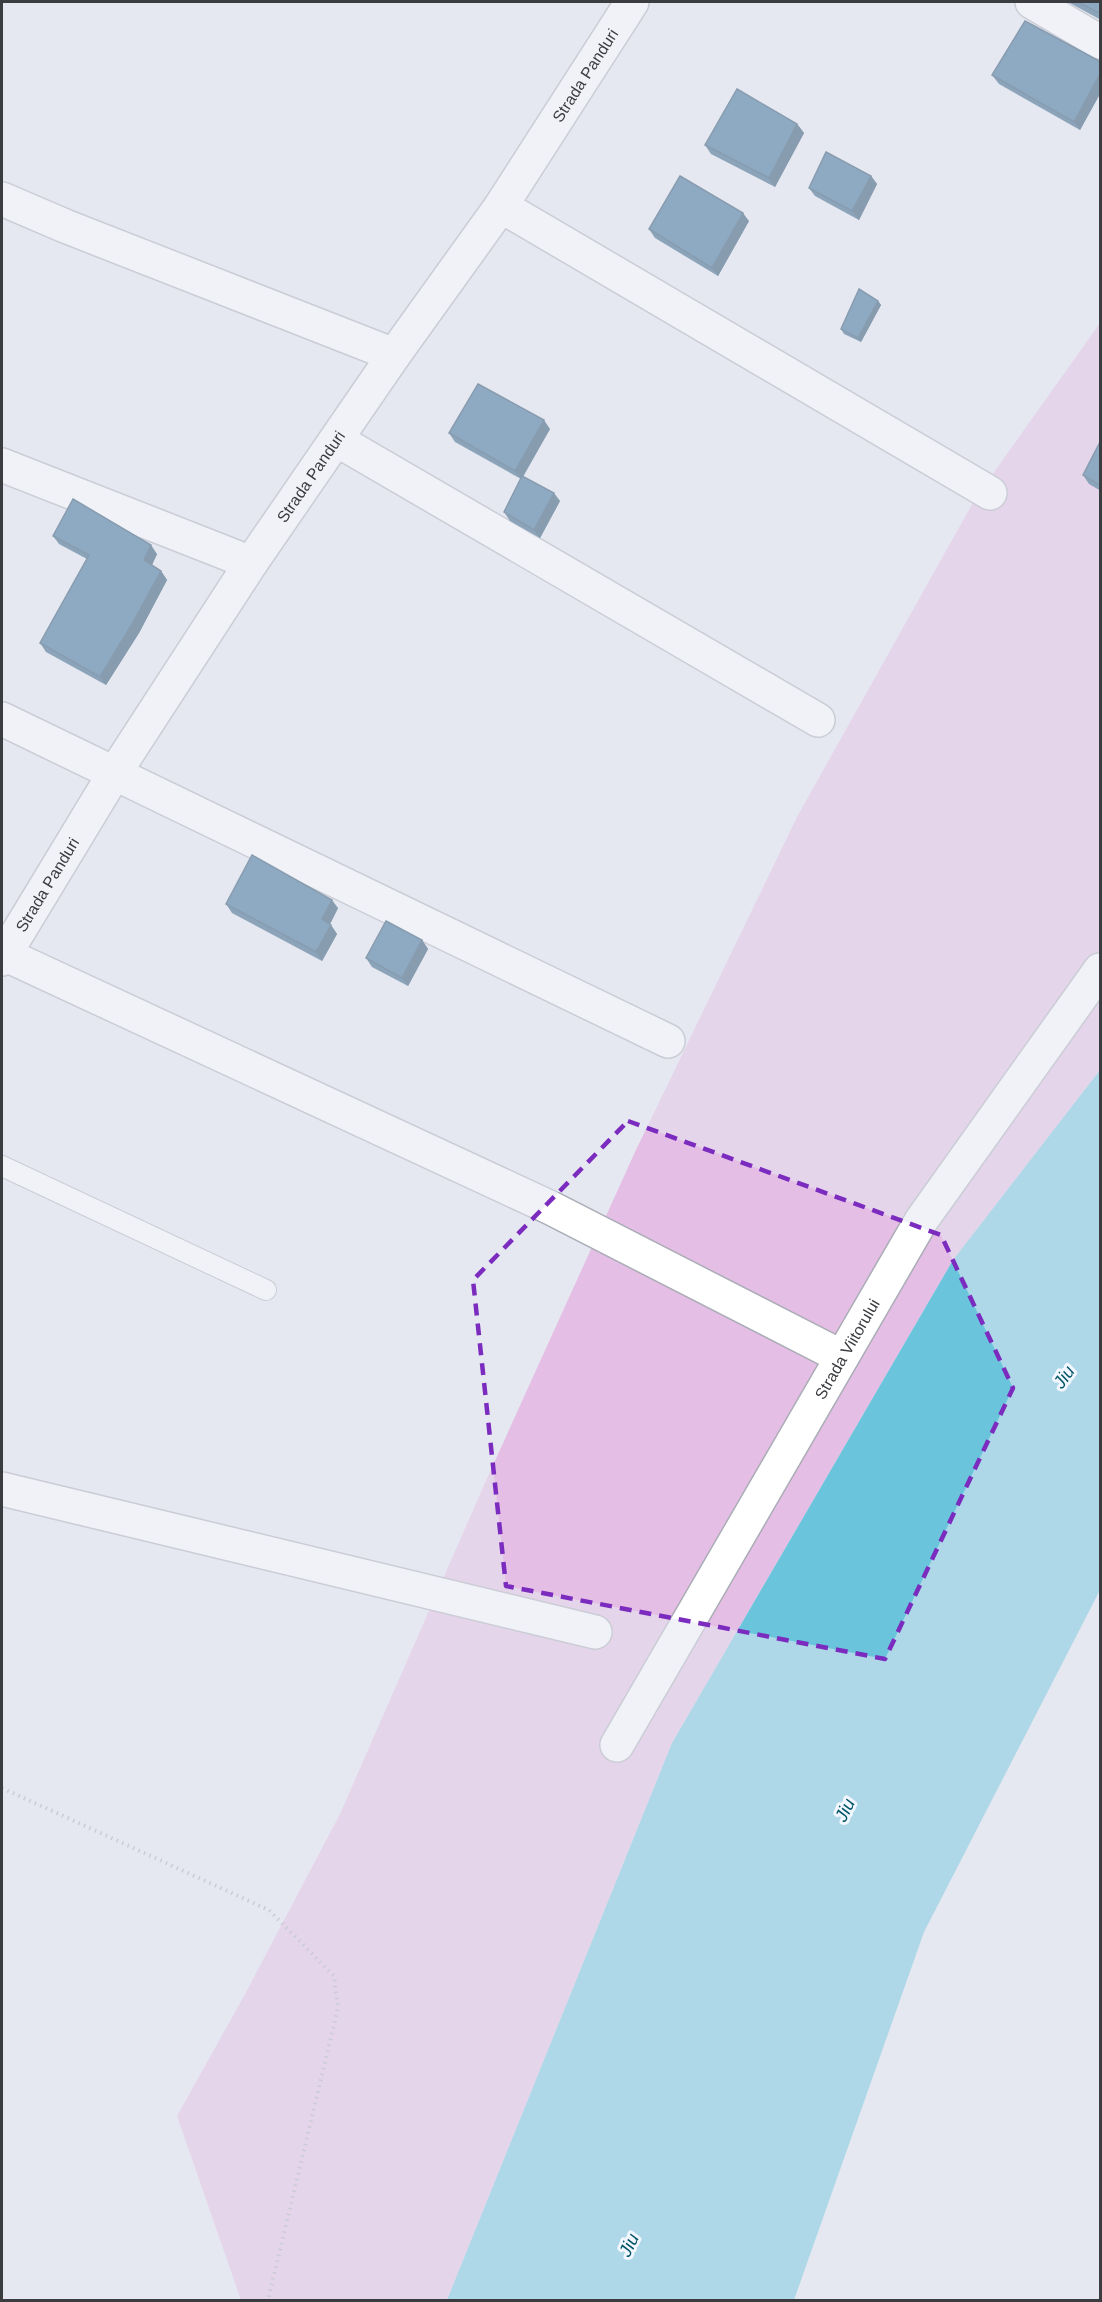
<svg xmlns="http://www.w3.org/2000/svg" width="1102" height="2302" font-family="Helvetica,sans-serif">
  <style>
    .green { fill: #e4bee5 }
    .water { fill: #6ac5dc }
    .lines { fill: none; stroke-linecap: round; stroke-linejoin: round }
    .lane-casing { stroke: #abadb6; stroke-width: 22 }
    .street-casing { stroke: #abadb6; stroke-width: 36 }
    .path { stroke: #aaacb3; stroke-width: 4; stroke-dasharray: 1.5 4.5; stroke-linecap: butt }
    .lane { stroke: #fff; stroke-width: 20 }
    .street { stroke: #fff; stroke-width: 33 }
    .wall { fill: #1e5277 }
    .shaded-wall { fill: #184261 }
    .building { fill: #235f8a; stroke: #184261; stroke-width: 1.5 }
    .marked { fill: none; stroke: #7b2cbf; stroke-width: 4.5; stroke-dasharray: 12 8; stroke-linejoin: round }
    .labels { text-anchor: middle; stroke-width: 6; stroke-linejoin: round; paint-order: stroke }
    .street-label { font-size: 16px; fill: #3a3c3f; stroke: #f2f6ff }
    .water-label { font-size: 18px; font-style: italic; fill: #015666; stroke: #f2f6ff }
  </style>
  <rect width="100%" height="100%" fill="#e5e8f1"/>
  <path class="green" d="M1100,323V1070L953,1260L672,1743L447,2300H241L177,2116L244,1996L340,1814L484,1485L635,1152L797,817L975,499Z"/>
  <path class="water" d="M1100,1070V1590L924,1932L794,2300H447L672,1743L953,1260Z"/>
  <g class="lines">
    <g class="lane-casing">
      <path id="lane" d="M2,1166L266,1290"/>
    </g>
    <g class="street-casing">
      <g id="street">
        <path d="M1032,2L1100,42"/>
        <path d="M2,199L65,226L394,355"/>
        <path d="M501,206L990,493"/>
        <path d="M337,440L818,720"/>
        <path d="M2,465L251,563"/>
        <path d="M2,719L668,1041"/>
        <path d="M4,954L551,1208L842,1357"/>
        <path id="s1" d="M2,959L114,774L251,563L394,355L501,206L632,2"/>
        <path d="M2,1489L595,1632"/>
        <path id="s2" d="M617,1745L921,1221L1100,970"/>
      </g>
    </g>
    <path class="path" d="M2,1788L269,1910L334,1976L338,2008L268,2300"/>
    <use href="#lane" class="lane"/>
    <use href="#street" class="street"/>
  </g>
  <path class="wall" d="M1068,2H1101V20Z
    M1101,62V92L1080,130L999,84L992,75Z
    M797,124L804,133L775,187L711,154L705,145Z
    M871,176L877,184L859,220L815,196L809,188Z
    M749,221L718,276L655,238L649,229Z
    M878,301L881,305L861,342L844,334L841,329Z
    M550,429L523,477L560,501L540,538L510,521L504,512L521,479L455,442L449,433Z
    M1101,440V491L1089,484L1083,475Z
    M53,536L157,554L152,565L161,571L167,580L139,633L106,685L46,652L40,643L87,559L59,544Z
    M226,904L338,908L330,924L337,934L322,961L232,913Z
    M422,940L428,949L408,986L372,967L366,958Z"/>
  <path class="shaded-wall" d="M1101,72V92L1080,130L1074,122Z
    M797,124L804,133L775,187L769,178Z
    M871,176L877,184L859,220L852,211Z
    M743,213L749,221L718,276L712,268Z
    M878,301L881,305L861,342L858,338Z
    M544,420L550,429L521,479L515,471Z
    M554,493L560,501L540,538L534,530Z
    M151,545L157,554L150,569L144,560Z
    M161,571L167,580L139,633L106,685L100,677Z
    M332,900L338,908L328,928L322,919Z
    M331,925L337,934L322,961L316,952Z
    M422,940L428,949L408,986L402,978Z"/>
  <path class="building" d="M1078,2H1101V14Z
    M1025,21L1101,62V72L1074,122L992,75Z
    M737,89L797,124L769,178L705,145Z
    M826,152L871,176L852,211L809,188Z
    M680,176L743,213L712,268L649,229Z
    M859,289L878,301L858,338L841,329Z
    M478,384L544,420L515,471L449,433Z
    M1101,440V486L1083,475Z
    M522,476L554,493L534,530L504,512Z
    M73,499L151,545L144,560L161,571L132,624L100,677L40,643L89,555L53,536Z
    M252,855L332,900L322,919L331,925L316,952L226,904Z
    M386,921L422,940L402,978L366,958Z"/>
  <path d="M0 0H1102V2302H0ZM628,1121L941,1235L1013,1388L885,1659L506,1586L473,1280Z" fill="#e5e8f1" fill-opacity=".55" fill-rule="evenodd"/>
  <path class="marked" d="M628,1121L941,1235L1013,1388L885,1659L506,1586L473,1280Z"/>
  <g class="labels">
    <g class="street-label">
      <text dy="6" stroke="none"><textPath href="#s1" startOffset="1059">Strada Panduri</textPath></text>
      <text dy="6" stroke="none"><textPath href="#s1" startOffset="573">Strada Panduri</textPath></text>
      <text dy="6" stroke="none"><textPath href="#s1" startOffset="87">Strada Panduri</textPath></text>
      <text dy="6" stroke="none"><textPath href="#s2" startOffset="458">Strada Viitorului</textPath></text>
    </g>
    <g class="water-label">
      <text transform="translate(1064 1377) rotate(-55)" y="6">Jiu</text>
      <text transform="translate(845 1810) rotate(-64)" y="6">Jiu</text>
      <text transform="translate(629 2245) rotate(-64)" y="6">Jiu</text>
    </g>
  </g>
  <rect width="1102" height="2302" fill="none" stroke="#3a3c3f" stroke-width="6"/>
</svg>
